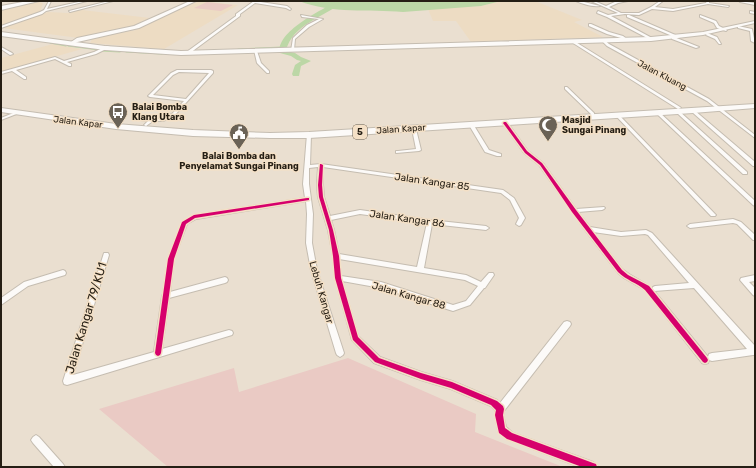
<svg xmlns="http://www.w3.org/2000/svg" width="756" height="468" font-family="Rubik,sans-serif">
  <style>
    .built { fill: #eddcc3 }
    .green { fill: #eacac4 }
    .water { fill: #bcd7a6 }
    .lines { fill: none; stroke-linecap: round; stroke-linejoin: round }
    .stream { stroke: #bcd7a6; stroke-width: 1 }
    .river { fill: #bcd7a6; fill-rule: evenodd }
    .street-casing { stroke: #c5bdb1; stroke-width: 2 }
    .primary-casing { stroke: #c5bdb1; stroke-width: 2 }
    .highway-casing { stroke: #c5bdb1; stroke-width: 2 }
    .street { fill: #fcfaf8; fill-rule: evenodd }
    .primary { fill: #fcfaf8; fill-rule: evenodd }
    .highway { fill: #fcfaf8; fill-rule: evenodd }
    .cycleway-casing { stroke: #f4e0c6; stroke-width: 3 }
    .cycleway { fill: #d6006c; fill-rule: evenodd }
    .labels { text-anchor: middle; stroke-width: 3; stroke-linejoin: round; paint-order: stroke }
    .far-street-label { font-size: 9px; fill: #251e14; stroke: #f4e0c6 }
    .far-poi-label { font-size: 9px; font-weight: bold; fill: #251e14; stroke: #f4e0c6; text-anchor: start }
    .shield { fill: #f4e0c6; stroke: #635849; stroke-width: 1 }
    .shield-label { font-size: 9px; font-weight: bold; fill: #251e14 }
    .street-label { font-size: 10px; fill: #251e14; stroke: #f4e0c6 }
    .near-street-label { font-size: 12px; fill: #251e14; stroke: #f4e0c6 }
  </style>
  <rect width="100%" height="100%" fill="#eadfd0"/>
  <path class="built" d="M199,1L238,5L164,49L90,43L92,39L136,30Z
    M501,1H535L582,20L574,22L603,37L471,42L456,21H433L428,9L481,6Z
    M39,2L43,3L40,12L1,25V10Z
    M82,10L150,18L130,27L79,38L3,28L48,12L68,13Z
    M53,44L82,49L1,72V58Z"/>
  <path class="green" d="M207,2L233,5L221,11L194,8Z
    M348,358L476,414L475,432L563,467H168L99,409L234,368L239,392Z"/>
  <path class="water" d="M299,1H501L481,6L403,12C369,9 332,14 299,1Z"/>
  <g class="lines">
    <path class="stream" d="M753,1L755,2
      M50,43L66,46
      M68,46L99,50
      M238,49L282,47
      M101,51L120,52
      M126,52L162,54"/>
    <path class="river" d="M337,1H344C325,17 292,24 286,51L295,53L301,57L311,61L301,66L299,76H293L292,74L295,65L301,61L297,60L291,56L280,53C275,32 322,10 337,1Z"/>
    <g class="street-casing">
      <path id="street" d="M49,1H51L47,9L83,1H87L46,11L42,14L1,28V26L40,12L44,10Z
        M109,1H113L70,12L69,11Z
        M190,1H196L139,28L73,43L71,42L77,38L134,26Z
        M254,1L287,6L291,9L290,10L286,8L255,3L240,14V16L190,53H188V51L236,16V14Z
        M576,1H580L600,6C592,7 583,4 576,1Z
        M591,1H594L606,6L617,1H628L618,3L609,7L621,13H639L651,7L660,1H663L655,7L673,9L706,3L707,1H709V3L729,6L728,7L708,4L673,11L652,9L639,15L625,14L611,16L652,38L651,40L607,17L597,13L598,11L608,15L618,13Z
        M739,1L755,3V5L740,2Z
        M750,11L755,12V14L750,13Z
        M301,15L323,19L309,27L295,39L294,50L291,51L293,38L307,25L319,19L302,17Z
        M627,15H629L680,37L677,38L627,17Z
        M700,15L716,21L719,26L727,30L726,31L717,28L714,23L700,17Z
        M589,24H591L609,32L623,36L628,40L625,41L621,38L607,34L589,26Z
        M738,26L752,29L755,43L751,41L750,31L738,28Z
        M707,33L717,37L721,44H719L715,39L706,35Z
        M672,37H674L699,47L696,48L672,39Z
        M603,39L609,44L709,99L755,135V138L707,101L607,46L601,40Z
        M574,41L680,107L681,108L678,109L573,43L572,42Z
        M107,46L110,47L96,54L67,62L71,64V66H69L55,59L16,70L26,77V79H24L12,71L1,74V72L55,57L64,61L94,52Z
        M1,47L12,53L13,54L10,55L1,49Z
        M254,50L257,51L261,63L269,71V73H267L257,63Z
        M177,70H211L213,71V73L174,116L163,121H153L146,126L144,125L148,121L132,119V117H134L160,119L172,114L184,101L150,97L148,96L171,73ZM179,72L209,73L186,99L153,95L173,75Z
        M565,87H567L594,113V115H592L565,89Z
        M692,110H694L755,162V166H753L692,112Z
        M677,111H679L747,172V174H743L677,113Z
        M16,112L19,113L1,120V118Z
        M657,112H659L755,201V206L753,205L657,114Z
        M616,114H618L715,214L716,215L715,216H711L616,116Z
        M503,122H507L528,151L543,163L576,209L604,207L605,208L604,209L602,210L578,212L590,227L621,232L646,230L652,233L755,346V355H753L712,361L709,360L708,357L709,354L712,353L747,349L694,288L654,291L708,357L709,360L708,363L705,364L702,363L645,290L624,278L618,273L585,230L539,165L524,153L503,123ZM593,232L621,236L645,234L648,235L689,283L655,286L653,287L652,289L646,284L629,274L622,269Z
        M469,124H473L489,150L501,154V156H497L485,152L469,125Z
        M412,128H414L416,129L421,150L419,151L396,153V151H398L416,149L412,129Z
        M307,134H311V135L310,165L321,164L503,190L514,198L525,218L521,225L519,226L516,224L519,218L510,200L501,193L323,167V185L324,197L330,216L360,210L430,220L486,226L489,228L486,230L432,224L424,268L466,275L481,282L489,273H493L494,275L485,288H484L470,305L453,311L381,288L342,281L358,336L380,357L421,372L452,381L497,400L500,403L564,322L567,321L570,322L571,324L570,326L504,411L503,415L506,427L513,433L593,462L596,464L598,467H580L507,439L499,433L498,430L495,415V410L491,406L451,389L421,380L374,363L352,340L335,278L333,256L328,230L318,197L317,185L318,167L309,168V184L313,214L312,243L317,270L344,353L343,355L340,357L337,355L336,353L311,270L306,243L307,214L306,201L196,219L187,224L174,259L170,292L225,277L227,278L228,280L227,282L225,283L169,298L162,349L229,330L232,331L233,333L232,335L67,385L64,384L63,381L104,253H108L109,255L73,375L154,352L162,297V296L163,294L168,259L182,222L194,215L305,198L303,184ZM360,214L427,223L417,267L339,254L334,230L331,220ZM339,259L465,280L478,286L466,301L453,305L381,282L341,276Z
        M733,219L741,222L755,235V240H753L737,224L733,223L690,228L687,226L690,224Z
        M63,270L65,271L66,273L65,275L28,286L1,305V298L24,282Z
        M755,275V281L749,282L755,288V296L753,295L740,280L741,278Z
        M36,435L39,437L63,464L65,467H54L33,443L31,440L33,437Z"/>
    </g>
    <g class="primary-casing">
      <path id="primary" d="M755,21V23L703,35L651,41L181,55L105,50L1,36V32L105,46L181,51L651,37L703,32Z"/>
    </g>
    <g class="highway-casing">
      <path id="highway" d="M28,1H39L1,10V6Z
        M755,104V108L693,113L309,138H270L193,136L116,129L1,112V108L116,124L193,130L270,133L309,132Z"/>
    </g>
    <use href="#street" class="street"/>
    <use href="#primary" class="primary"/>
    <use href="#highway" class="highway"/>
    <g class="cycleway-casing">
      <path id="cycleway" d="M504,122H506L527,151L542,163L576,210L622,270L628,275L649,286L707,358L708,360L707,362L705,363L703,362L645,290C637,283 626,280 618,272L572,212L540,165L525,153L503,123Z
        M320,164H321L323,165L322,185L323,197L333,230L339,256L341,278L358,337L379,358L421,373L452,382L497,401L503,406L504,409L503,415L505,428L512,433L593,463L596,464L597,467H582L507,439L499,433L495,415L496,410L491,405L451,388L421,379L375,362L353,340L335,278L333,256L329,230L319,197L318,185Z
        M307,198H309V200L195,218L186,224L174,259L161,353L160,355L158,356L156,355L155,353L168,259L182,222L194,215Z"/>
    </g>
    <use href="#cycleway" class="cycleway"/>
  </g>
  <defs>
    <g id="bus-pin" transform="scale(1)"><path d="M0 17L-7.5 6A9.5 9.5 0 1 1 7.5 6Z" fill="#6a6256" stroke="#f4e0c6"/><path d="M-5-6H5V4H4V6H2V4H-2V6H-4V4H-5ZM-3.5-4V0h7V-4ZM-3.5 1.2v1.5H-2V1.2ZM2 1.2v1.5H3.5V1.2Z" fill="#fff"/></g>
    <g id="mosque-pin" transform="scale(1)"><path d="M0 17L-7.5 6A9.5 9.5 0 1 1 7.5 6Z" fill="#6a6256" stroke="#f4e0c6"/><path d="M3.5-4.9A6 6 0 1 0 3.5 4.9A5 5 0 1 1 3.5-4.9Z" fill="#fff"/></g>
    <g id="civic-pin" transform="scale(1)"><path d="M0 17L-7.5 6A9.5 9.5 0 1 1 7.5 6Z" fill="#6a6256" stroke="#f4e0c6"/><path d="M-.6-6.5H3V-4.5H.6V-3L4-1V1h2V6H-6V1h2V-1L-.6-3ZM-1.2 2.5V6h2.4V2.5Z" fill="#fff"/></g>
  </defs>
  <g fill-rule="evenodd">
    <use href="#bus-pin" x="118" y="112"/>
    <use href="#mosque-pin" x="548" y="125"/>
    <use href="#civic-pin" x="239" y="133"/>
  </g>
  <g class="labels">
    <g class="far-street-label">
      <text transform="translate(662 75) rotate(28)" y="3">Jalan Kluang</text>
      <text transform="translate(78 122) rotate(7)" y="3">Jalan Kapar</text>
      <text transform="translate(401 129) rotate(-4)" y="3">Jalan Kapar</text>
    </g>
    <g class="far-poi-label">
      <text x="132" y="110">Balai Bomba<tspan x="132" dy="10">Klang Utara</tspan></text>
      <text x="562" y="123">Masjid<tspan x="562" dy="10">Sungai Pinang</tspan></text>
      <text x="239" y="159" text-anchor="middle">Balai Bomba dan<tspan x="239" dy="10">Penyelamat Sungai Pinang</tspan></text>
    </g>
    <rect class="shield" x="353" y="125" width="14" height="14" rx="3"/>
    <g class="shield-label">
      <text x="360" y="135">5</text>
    </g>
    <g class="street-label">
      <text transform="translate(432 181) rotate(8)" y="4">Jalan Kangar 85</text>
      <text transform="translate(407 218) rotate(8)" y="4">Jalan Kangar 86</text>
      <text transform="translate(322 292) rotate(74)" y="4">Lebuh Kangar</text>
      <text transform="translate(409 295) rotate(16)" y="4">Jalan Kangar 88</text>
    </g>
    <g class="near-street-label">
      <text transform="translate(86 318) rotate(-73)" y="4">Jalan Kangar 79/KU1</text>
    </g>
  </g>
  <rect width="756" height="468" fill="none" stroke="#251e14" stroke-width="4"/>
</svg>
